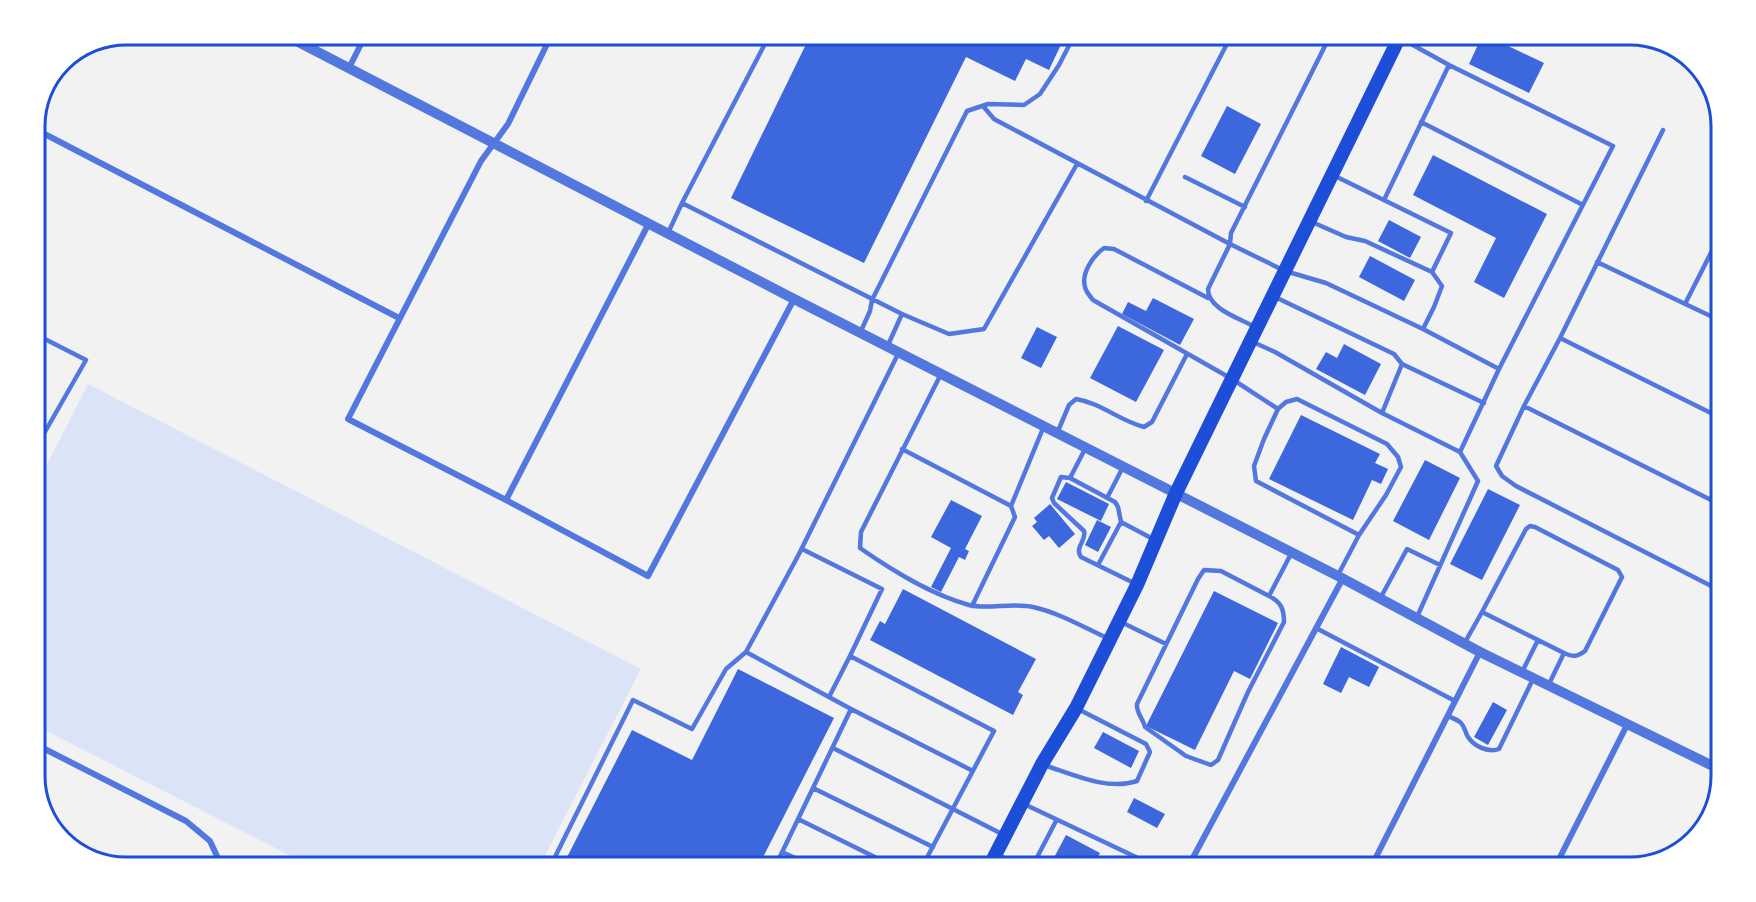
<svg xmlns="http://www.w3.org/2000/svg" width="1756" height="902" font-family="'Sofia Sans Condensed',sans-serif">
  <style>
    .green { fill: #dbe4f7 }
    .building { fill: #3d67dc }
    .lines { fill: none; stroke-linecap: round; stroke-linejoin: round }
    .service { stroke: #5277de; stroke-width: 4.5 }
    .minor { stroke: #5277de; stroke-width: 6 }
    .tertiary { stroke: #5277de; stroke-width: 10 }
    .primary { stroke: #1d4ed8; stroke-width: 14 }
    .rim { fill: none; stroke: #1d4ed8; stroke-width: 3 }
  </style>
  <rect width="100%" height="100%" fill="#f2f2f2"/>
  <path class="green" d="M88,384L641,669L539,867H312L35,725V488Z"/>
  <path class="building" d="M811,34H1066L1049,70L1026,59L1015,81L966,57L864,263L731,198Z
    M1483,34L1544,63L1529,93L1469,64Z
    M1227,106L1261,124L1235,174L1201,156Z
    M1433,155L1547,214L1504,298L1474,282L1496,238L1413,195Z
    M1389,220L1421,237L1410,258L1378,241Z
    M1370,256L1415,280L1404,301L1359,277Z
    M1153,298L1194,319L1180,345L1122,314L1128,302L1146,311Z
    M1118,326L1164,350L1136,402L1090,378Z
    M1037,327L1057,337L1041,368L1021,358Z
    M1344,344L1381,364L1365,395L1316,369L1326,352L1337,358Z
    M1301,415L1380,454L1375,463L1388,469L1381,484L1372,480L1353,520L1269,479Z
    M1425,460L1460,478L1429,540L1393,521Z
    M1066,482L1109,504L1101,521L1057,499Z
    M1488,489L1520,505L1482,580L1450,564Z
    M951,500L982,516L965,549L969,551L965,560L959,557L941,592L931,587L951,548L931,537Z
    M1050,504L1075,534L1059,548L1049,536L1044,540L1032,526L1037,522L1034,518Z
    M1097,520L1111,527L1098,552L1085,545Z
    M903,589L1036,659L1018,692L1023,695L1013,715L870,640L880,621L885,624Z
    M1214,591L1278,623L1250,679L1234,671L1195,750L1146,726Z
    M1341,647L1379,667L1369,687L1349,677L1341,693L1323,684Z
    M738,669L834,718L758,867H562L632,730L692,760Z
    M1493,702L1507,710L1488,745L1474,737Z
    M1103,732L1139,751L1131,768L1094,748Z
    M1134,798L1165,814L1157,828L1127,812Z
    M1066,835L1100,853L1093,867H1049Z"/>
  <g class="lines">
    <path class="service" d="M770,34L682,203L902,314L888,345
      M1402,39L1449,65L1613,146L1499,369L1460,452L1478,481L1417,617
      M983,106L994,119L1230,244L1208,289C1208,309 1239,318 1255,327
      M1421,122L1583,205
      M1663,130L1560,338L1524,406L1496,466L1502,476L1516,486L1721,591
      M1335,176L1451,233L1432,272
      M1185,177L1245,207
      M1384,200L1449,65
      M1146,201L1232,34
      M1312,222L1346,237L1365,241L1432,272L1442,286L1434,307L1423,329L1326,283L1285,271L1230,244L1231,233L1331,34
      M668,233L682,203
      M1597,262L1721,321
      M1275,297L1394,354L1402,364L1484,403
      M1208,298L1114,249L1104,248C1093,256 1081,273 1085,287C1086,292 1090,296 1093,300L1232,379L1278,409L1264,439L1254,466L1256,481L1359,535L1386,495L1401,467L1398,457L1387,444L1297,399L1286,402L1278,409
      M1685,304L1721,233
      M902,314L949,334L984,329L1077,164
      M1423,329L1499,369
      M861,331L870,311L872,300L967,111L988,104L1024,105L1040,94L1059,65L1075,34
      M35,334L86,360L38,444H35
      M1560,338L1721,418
      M1253,342L1275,352L1382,413L1460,452
      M898,354L799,554L746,652L851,709L973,771
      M940,376L861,532L860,548C893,571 930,594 969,605C987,610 1013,602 1033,607C1060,613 1085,628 1109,639
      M1524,406L1721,505
      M1382,413L1402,364
      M1058,431L1069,405L1076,399C1101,403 1120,421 1144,427L1152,422L1187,354
      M902,449L1011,506L1015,517L972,606
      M1070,478L1085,449
      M1107,498L1123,467
      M1011,506L1044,426
      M1121,522L1153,539
      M802,549L882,589L850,656
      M1098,565L1121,522L1118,507L1115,502L1070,478L1061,477L1052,498L1054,503L1084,531C1087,541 1074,547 1081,557L1134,583
      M1338,575L1359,535
      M1269,596C1281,602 1284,609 1284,622L1248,692L1218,760L1211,765L1186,756L1145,727C1143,718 1136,713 1137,704L1198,579L1204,570L1221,571L1269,596L1292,552
      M1381,597L1407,549L1440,565
      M1482,612L1526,529L1530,526L1535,527L1618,570L1622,577L1585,651C1577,657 1573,657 1564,653
      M1121,622L1166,644
      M1316,628L1455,701
      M1464,644L1482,612L1564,653L1549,684
      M1522,672L1538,640
      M829,697L850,656L994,731L922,867
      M1448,716C1452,718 1458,720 1461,723C1465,727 1465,732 1468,737C1474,746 1488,753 1499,749L1533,679
      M833,748L1004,835
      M1044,765C1072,774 1107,791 1137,781L1150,752L1146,744L1078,709
      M813,788L933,847
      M1024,804L1157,867
      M798,819L895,867
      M782,852L815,867
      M998,855L1023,867
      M550,867L633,700L692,729L726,669L746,652
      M775,867L851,709
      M1032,867L1056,821"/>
    <path class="minor" d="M552,34L508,124L481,161L348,419L506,500L648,576L794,299
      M349,68L366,34
      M35,129L399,318
      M506,500L649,223
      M35,744L186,821L210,841L222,867
      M1188,867L1343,578
      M1371,867L1480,652
      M1555,867L1627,725"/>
    <path class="tertiary" d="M283,34L794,299L1338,576L1480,652L1721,770"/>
    <path class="primary" d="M989,867L1042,764L1076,708L1137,585L1176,493L1401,34"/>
  </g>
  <path d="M0 0H1756V902H0ZM126 45H1630A81 81 0 0 1 1711 126V776A81 81 0 0 1 1630 857H126A81 81 0 0 1 45 776V126A81 81 0 0 1 126 45Z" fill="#fff" fill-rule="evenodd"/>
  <path class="rim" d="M126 45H1630A81 81 0 0 1 1711 126V776A81 81 0 0 1 1630 857H126A81 81 0 0 1 45 776V126A81 81 0 0 1 126 45Z"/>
</svg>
